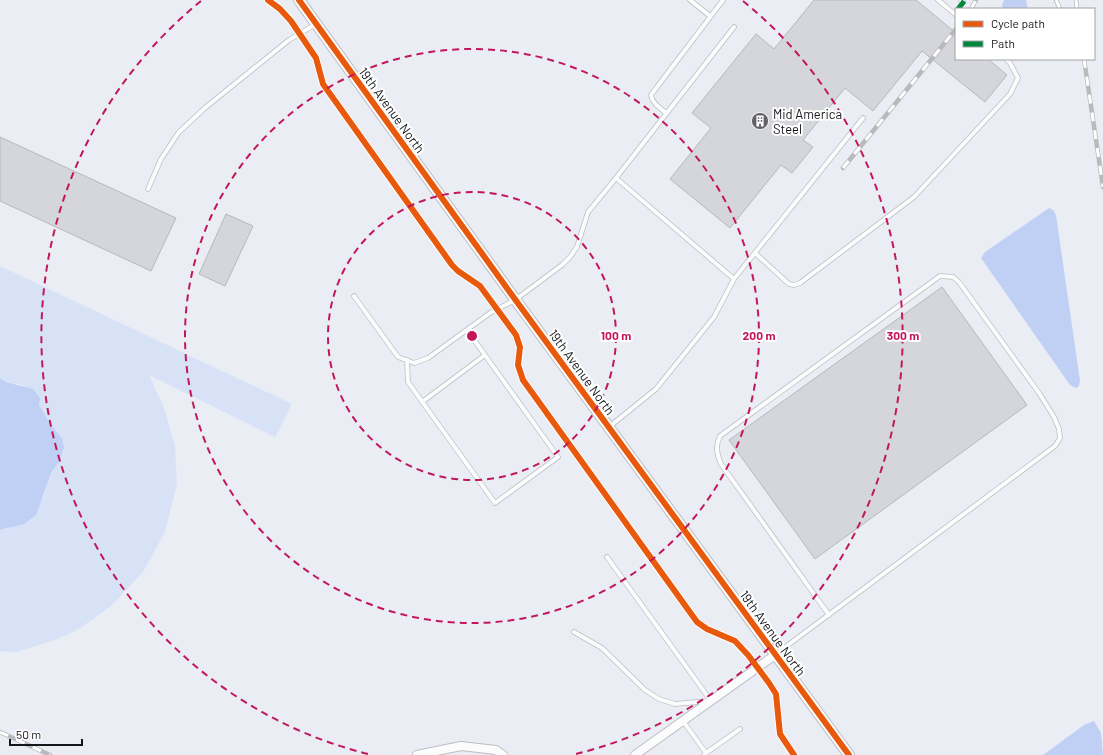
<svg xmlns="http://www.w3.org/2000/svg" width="1103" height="755" font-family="Barlow,sans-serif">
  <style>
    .green { fill: #d8e2f7 }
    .water { fill: #c0d0f5 }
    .building { fill: #d4d6db; stroke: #b6b8bc }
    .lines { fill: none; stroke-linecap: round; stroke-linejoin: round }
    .service-casing { stroke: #bcbec4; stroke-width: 5.5 }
    .minor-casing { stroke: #bcbec4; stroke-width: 10 }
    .tertiary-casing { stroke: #bcbec4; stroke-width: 12 }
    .service { stroke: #fcfcfd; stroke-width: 4 }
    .minor { stroke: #fcfcfd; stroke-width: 8 }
    .tertiary { stroke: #fcfcfd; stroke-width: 10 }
    .rail-casing { stroke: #b9babc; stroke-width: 4.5 }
    .rail { stroke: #fff; stroke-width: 3; stroke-dasharray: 9; stroke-linecap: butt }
    .quiet { stroke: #00873e; stroke-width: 5; stroke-dasharray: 10 5; stroke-linecap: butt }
    .cycleway-casing { stroke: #fff; stroke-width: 8 }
    .cycleway { stroke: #e8590c; stroke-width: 6 }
    .ring { fill: none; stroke: #c2185b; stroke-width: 2; stroke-dasharray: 7 5 }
    .labels { text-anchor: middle; stroke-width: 4; stroke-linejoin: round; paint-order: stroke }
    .street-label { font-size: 13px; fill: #15171b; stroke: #fff }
    .poi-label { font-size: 13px; fill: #15171b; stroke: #fff; text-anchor: start }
    .centre { fill: #c2185b; stroke: #fff; stroke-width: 2 }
    .ring-label { font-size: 12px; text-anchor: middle; font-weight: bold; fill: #c2185b; stroke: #fff; stroke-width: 4; stroke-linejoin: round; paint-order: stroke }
  </style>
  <rect width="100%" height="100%" fill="#eaedf4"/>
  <path class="green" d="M0,266L292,404L275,437L149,375L164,408L175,446L177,484L165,532L143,572L112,605L79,629L58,639L16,652L0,651V530L8,529L43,498L52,471L59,462L62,438L53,428L39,405L22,385L6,382L0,378Z"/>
  <path class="water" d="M1004,0H1026L1028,9H1003L1002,5Z
    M1049,208L1053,210L1056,215L1080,381L1079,386L1076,388L1070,385L981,258L985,252Z
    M0,378L6,382L33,389L40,398L39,405L53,428L62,438L64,447L59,462L52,471L36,515L24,524L0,530Z
    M1094,721L1101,733L1103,755H1043L1084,725Z"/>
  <path class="building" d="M814,0H916L956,33V59H988L1007,75L985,102L922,51L873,111L845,88L803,140L813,147L792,173L781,165L730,228L670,179L711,128L692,113L756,34L774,49Z
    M0,137L176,218L151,271L0,201Z
    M226,214L253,226L225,286L199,274Z
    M942,287L1027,405L815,559L729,440Z"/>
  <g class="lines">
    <g class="service-casing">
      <path id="service" d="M690,0L710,16
        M938,0L956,15
        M961,0L963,2
        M666,113C660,108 652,103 651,95L723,0
        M616,178L734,27
        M148,189L161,159L179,132L206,107L289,40L316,24
        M755,253L789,284L794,285L800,283L914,197L1010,94L1018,78L1010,63L1006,59
        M734,279L863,118
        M354,296L398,357L414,363L428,358L490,313L515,300L562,265L570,257L577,247L588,212L616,178L734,279L714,317L656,389L609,427
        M407,360L408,382L495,503L558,457L467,330
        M422,402L485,355
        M607,557L711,701
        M574,632L602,648L645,690L659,699L675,704L709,701
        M776,654L1055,446L1060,438L1059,429L1054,417L1039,393L959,282L953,277L940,276L720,436C715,446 717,454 721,464L829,615
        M683,721L706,753L704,755
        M706,753L740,729"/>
    </g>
    <g class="minor-casing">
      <path id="minor" d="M417,755L461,746L496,750L503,755
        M635,755L775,655"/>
    </g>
    <g class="tertiary-casing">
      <path id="tertiary" d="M299,0L517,302L849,755"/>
    </g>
    <use href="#service" class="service"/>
    <use href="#minor" class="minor"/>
    <use href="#tertiary" class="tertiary"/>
    <g class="rail-casing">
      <path id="rail" d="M1056,0L1060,9
        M1076,0L1077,9
        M971,9L976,0
        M1084,59L1103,187
        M843,168L956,29
        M0,732L50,755"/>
    </g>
    <use href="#rail" class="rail"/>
    <path class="quiet" d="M958,9L965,0"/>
    <g class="cycleway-casing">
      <path id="cycleway" d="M268,0L280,9L291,21L316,58L323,84L452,265L458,271L480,286L516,335L520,347L518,365L523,380L697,622L707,629L735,641L748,655L769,683L776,694L780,734L794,755
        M299,0L517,302L849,755"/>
    </g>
    <use href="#cycleway" class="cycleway"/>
  </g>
  <g class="ring">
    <circle cx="472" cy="336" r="144"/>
    <circle cx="472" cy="336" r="287"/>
    <path d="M368 754A431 431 0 0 1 201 1M743 1A431 431 0 0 1 576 754"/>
  </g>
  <defs>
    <g id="building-disc" transform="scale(0.9)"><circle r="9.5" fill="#606267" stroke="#fff"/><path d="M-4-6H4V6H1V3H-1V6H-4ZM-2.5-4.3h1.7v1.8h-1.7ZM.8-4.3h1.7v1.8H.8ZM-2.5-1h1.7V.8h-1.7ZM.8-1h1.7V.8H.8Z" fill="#fff"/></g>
  </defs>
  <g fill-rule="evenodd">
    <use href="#building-disc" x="760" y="121"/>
  </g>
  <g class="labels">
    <g class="street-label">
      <text transform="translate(392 110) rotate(54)" y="5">19th Avenue North</text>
      <text transform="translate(582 372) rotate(54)" y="5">19th Avenue North</text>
      <text transform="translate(773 633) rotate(54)" y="5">19th Avenue North</text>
    </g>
    <g class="poi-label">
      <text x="773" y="119">Mid America<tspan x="773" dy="15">Steel</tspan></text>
    </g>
  </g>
  <circle cx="472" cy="336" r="6" class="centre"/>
  <g class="ring-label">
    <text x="616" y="340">100 m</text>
    <text x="759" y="340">200 m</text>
    <text x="903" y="340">300 m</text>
  </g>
  <rect x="955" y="8" width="140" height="52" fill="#ffffff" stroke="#a1a2a4"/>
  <rect x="963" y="21" width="20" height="6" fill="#e8590c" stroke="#a1a2a4"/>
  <text x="991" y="28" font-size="12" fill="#15171b">Cycle path</text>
  <rect x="963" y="41" width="20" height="6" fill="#00873e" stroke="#a1a2a4"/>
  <text x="991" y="48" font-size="12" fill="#15171b">Path</text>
  <path d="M10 739v6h72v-6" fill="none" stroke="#15171b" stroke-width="2"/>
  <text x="16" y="739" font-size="12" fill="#15171b" stroke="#ffffff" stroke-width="3" paint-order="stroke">50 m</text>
</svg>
